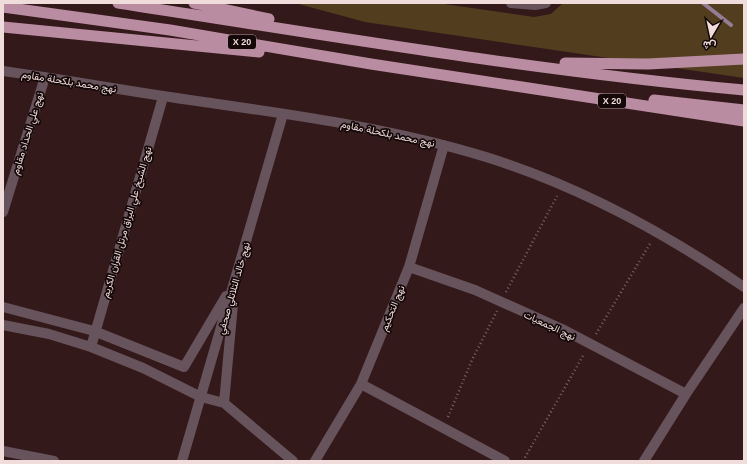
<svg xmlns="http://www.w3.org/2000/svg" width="747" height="464" font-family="Helvetica,Vazirmatn,sans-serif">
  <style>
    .green { fill: #523e1e }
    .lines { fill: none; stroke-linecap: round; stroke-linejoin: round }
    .stream { stroke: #967d96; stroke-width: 4 }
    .path { stroke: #7c6464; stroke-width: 2.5; stroke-dasharray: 1 3; stroke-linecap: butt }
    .minor { stroke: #67535c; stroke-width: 10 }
    .trunk { stroke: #ba8ca2; stroke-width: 11 }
    .labels { text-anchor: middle; stroke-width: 3.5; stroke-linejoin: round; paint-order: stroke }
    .shield { fill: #140808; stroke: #ad9c9c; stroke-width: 1 }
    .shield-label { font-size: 9px; font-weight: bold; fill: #efdcdb }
    .street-label { font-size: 10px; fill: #efdcdb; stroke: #140808 }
  </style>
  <rect width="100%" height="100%" fill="#34191a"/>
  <path class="green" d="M295,3H437L534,17L551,14L563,3H744V78L365,22Z"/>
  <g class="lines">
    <path class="stream" d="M703,3L731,25"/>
    <path class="path" d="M506,292L557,196
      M596,334L651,242
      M448,417L472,360L497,311
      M523,461L584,354"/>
    <path class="minor" d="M511,3L535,5L546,3
      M3,71C68,80 132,92 197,101C294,115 392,128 486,157C579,186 664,232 744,287
      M3,212L45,77
      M409,267L475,290L562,329L686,394
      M3,307L94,331L184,367L226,296
      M3,325L49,334L91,347L143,368L201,397L224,403L293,461
      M91,347L163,97
      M361,384L505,461
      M224,403L233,304
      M3,451L54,461
      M182,461L283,114
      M315,461L361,384L409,267L444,145
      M644,461L686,394L744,308"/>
    <path class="trunk" d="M118,3C326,35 534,71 744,90
      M194,3L269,19
      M3,7L170,30L371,64L744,121
      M3,27L259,52
      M565,63L648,64L744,59
      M654,100L744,110"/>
  </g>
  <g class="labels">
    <g class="shield">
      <rect x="228" y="35" width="28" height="14" rx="3"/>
      <rect x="598" y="94" width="28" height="14" rx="3"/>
    </g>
    <g class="shield-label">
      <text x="242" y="45">X 20</text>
      <text x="612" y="104">X 20</text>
    </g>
    <g class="street-label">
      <text transform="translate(69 81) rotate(9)" y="4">نهج محمد بلكحلة مقاوم</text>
      <text transform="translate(27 133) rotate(-73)" y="4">نهج علي الحداد مقاوم</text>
      <text transform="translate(388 133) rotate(12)" y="4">نهج محمد بلكحلة مقاوم</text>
      <text transform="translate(126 222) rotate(-74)" y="4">نهج الشيخ علي البراق مرتل القران الكريم</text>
      <text transform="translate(233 288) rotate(-74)" y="4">نهج خالد التلاتلي صحفي</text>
      <text transform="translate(392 308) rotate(-68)" y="4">نهج التحكيم</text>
      <text transform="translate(550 325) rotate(25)" y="4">نهج الجمعيات</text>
    </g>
  </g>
  <rect width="747" height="464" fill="none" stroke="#efdcdb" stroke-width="8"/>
  <g transform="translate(711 36) rotate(189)" stroke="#140808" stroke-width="3" paint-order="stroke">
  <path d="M0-3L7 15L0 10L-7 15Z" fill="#efdcdb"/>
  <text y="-6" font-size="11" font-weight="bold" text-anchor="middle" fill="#efdcdb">ش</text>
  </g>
</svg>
